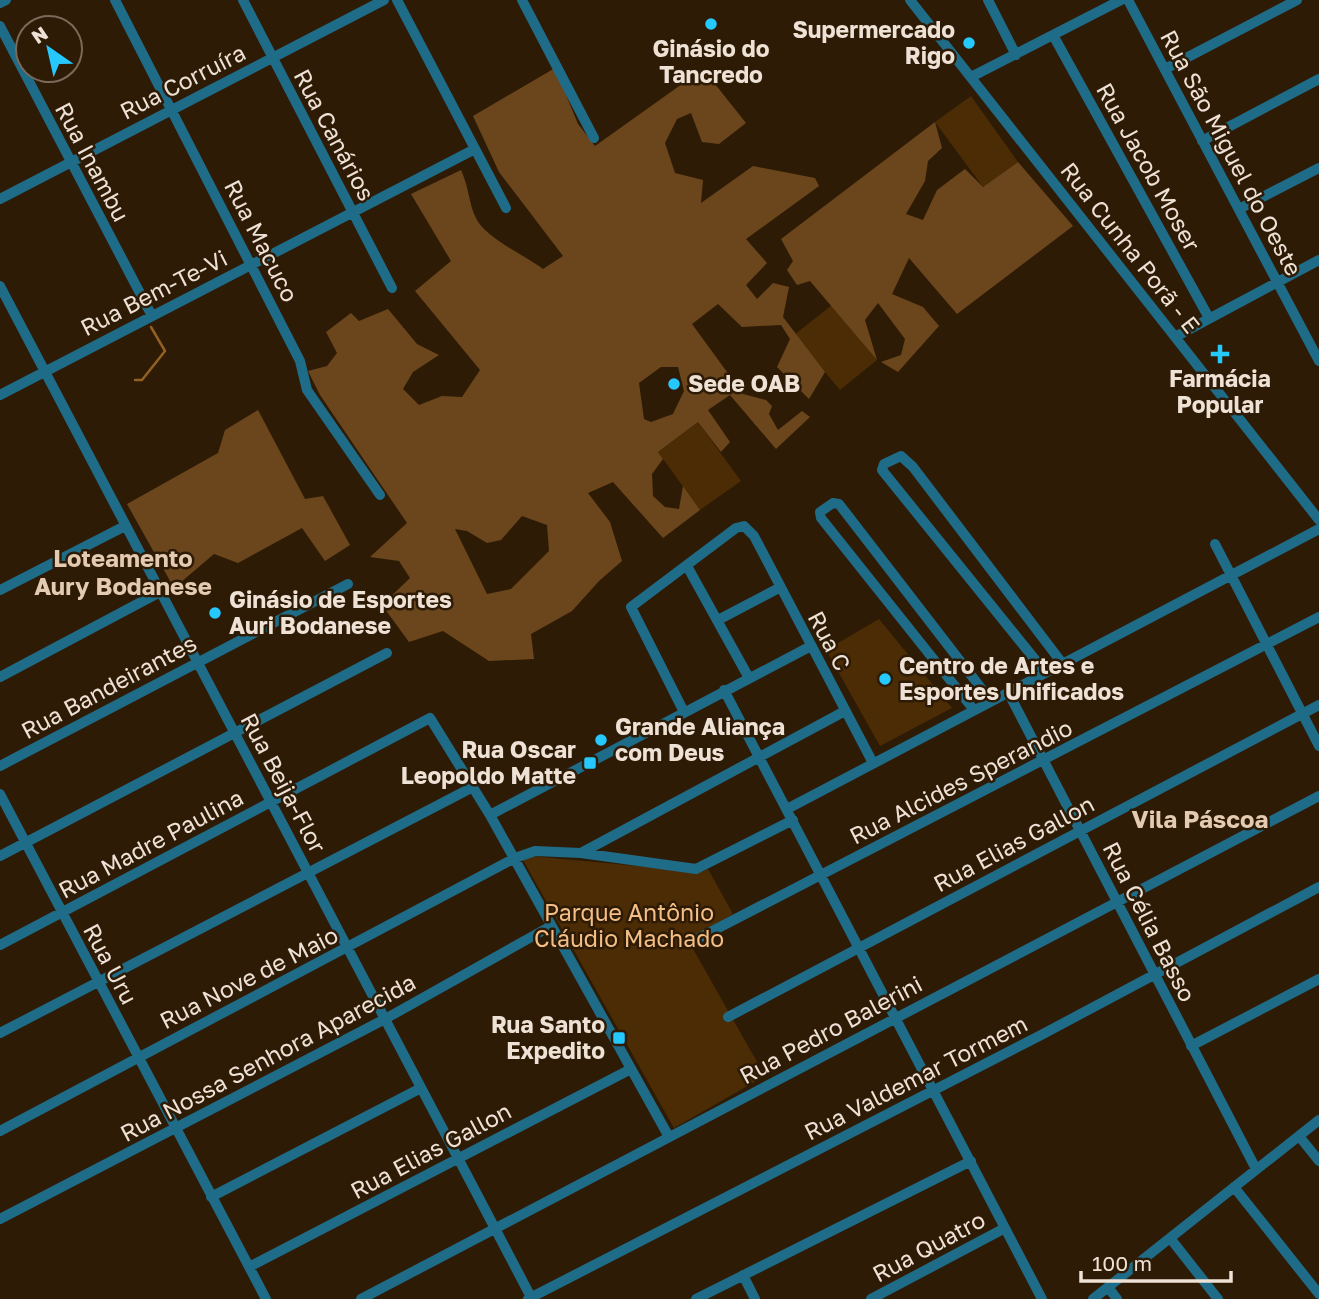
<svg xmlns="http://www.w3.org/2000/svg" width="1319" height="1299" font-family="'Golos Text',sans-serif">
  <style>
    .green { fill: #4b2c05 }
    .forest { fill: #6b461c; fill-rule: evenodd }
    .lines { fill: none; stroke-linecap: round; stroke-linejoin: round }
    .stream { stroke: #946021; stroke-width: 2.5 }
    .minor { stroke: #1f6c88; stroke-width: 10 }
    .poi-dot { fill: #26c9fe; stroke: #2e1b06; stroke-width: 2.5 }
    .labels { text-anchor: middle; stroke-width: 5; stroke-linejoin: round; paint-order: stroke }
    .poi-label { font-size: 23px; font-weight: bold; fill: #eee1d5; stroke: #2e1b06; text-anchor: start }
    .street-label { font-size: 23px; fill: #eee1d5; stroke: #2e1b06 }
    .park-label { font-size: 23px; fill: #f4be86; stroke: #2e1b06 }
    .neighbourhood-label { font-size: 24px; font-weight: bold; fill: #e3cab1; stroke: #2e1b06 }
  </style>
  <rect width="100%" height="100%" fill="#2e1b06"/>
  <path class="green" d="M971,96L1018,162L983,187L935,122Z
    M832,305L877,360L840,390L794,335Z
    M698,422L741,481L700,510L658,452Z
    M879,619L952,708L880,746L826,650Z
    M530,856L702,872L708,869L733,914L688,940L765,1076L674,1128L523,860Z"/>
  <path class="forest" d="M555,68L578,124L595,146L703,69L746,123L719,144L702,142L691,113L677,119L665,143L675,173L703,180L701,203L753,166L815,178L819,186L746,239L767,263L746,285L757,299L773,283L789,287L783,317L825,372L809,399L777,367L790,339L781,325L742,327L718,304L692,324L743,394L766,400L772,406L769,414L778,430L802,411L810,417L776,449L730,395L708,410L730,442L721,452L698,422L658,452L663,459L652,474L653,496L665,507L679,509L683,486L700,510L663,538L613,482L588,493L610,522L622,561L599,581L572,611L531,634L534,659L489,661L443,631L409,642L382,605L410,578L399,561L370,557L407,523L320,395L308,371L327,366L337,353L326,332L351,313L359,321L388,309L417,344L439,355L413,372L403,389L419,405L442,396L462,397L480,370L415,291L451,261L411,194L461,170C469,187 469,205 476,218C484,237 526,256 543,269L563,256L499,172L473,116ZM661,367H678L684,391L673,414L651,422L644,419L639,383ZM522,516L547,525L549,551L511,589L487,594L455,529L467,531L487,543L501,540Z
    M935,122L942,148L928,161L925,181L906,214L923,220L937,190L965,169L983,187L1018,162L1073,226L957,314L909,258L892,294L923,307L939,326L898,372L881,362L901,355L905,339L878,303L865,320L877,360L810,281L797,285L787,270L793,261L781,239Z
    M258,410L305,499L323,496L350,545L325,561L302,528L238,563L214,554L174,588L127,504L218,453L225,430Z"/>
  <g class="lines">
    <path class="stream" d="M135,380H142L165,351L151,327"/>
    <path class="minor" d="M115,0L300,361L307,390L380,495
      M243,0L392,288
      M397,0L506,208
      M522,0L594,138
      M910,0L1319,520
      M988,0L1016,55
      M1128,0L1319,361
      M0,3L6,0
      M0,26L152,316
      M1053,35L1209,318
      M1165,69L1297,0
      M971,77L1121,0
      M1202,141L1319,79
      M0,199L384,0
      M1239,209L1319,168
      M0,286L532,1299
      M1175,337L1319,260
      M0,395L475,149
      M1215,544L1319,746
      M687,566L749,678
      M0,590L125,526
      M718,620L779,588
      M1045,672L882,470L884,464L901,456L913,467L1062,663
      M0,677L160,592
      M724,690L1042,1299
      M1008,692L1256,1169
      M974,710L821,518L820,512L833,503L839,504L991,701
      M684,712L631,607L736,528L744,526L754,536L873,763
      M0,766L348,584
      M0,794L266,1299
      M787,809L1319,529
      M490,815L811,646
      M581,853L845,711
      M0,856L387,653
      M693,941L1319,617
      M0,945L430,718L490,815L669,1137
      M728,1017L1319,705
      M0,1033L473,787
      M1191,1046L1319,979
      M0,1131L515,858L535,851L581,853L696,869L793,820
      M1299,1136L1319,1161
      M1234,1187L1319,1294
      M211,1197L421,1088
      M0,1219L385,1019L551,926
      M1170,1238L1218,1299
      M249,1267L631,1069
      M743,1275L755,1299
      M1108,1287L1117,1299
      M361,1299L1319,796
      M528,1299L1043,1034L1319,887
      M696,1299L971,1161
      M871,1299L1005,1228
      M1093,1299L1319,1120"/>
  </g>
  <g class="poi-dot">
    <circle cx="711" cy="24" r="7"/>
    <circle cx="969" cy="43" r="7"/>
    <path d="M1216.5 343.5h7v7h7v7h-7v7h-7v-7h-7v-7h7z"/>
    <circle cx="674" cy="384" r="7"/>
    <circle cx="215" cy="613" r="7"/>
    <circle cx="885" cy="679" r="7"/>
    <circle cx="601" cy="740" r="7"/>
    <rect x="583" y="756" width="14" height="14" rx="3.5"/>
    <rect x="612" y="1031" width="14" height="14" rx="3.5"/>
  </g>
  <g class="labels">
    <g class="poi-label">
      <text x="955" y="38" text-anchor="end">Supermercado<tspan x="955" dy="26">Rigo</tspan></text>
      <text x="711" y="57" text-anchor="middle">Ginásio do<tspan x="711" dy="26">Tancredo</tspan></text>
      <text x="1220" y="387" text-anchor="middle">Farmácia<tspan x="1220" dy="26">Popular</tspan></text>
      <text x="688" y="392">Sede OAB</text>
      <text x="229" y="608">Ginásio de Esportes<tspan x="229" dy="26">Auri Bodanese</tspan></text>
      <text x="899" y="674">Centro de Artes e<tspan x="899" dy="26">Esportes Unificados</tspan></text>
      <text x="615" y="735">Grande Aliança<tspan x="615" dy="26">com Deus</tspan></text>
      <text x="576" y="758" text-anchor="end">Rua Oscar<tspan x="576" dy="26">Leopoldo Matte</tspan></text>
      <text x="605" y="1033" text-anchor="end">Rua Santo<tspan x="605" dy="26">Expedito</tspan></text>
    </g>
    <g class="street-label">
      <text transform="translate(183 82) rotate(-27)" y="8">Rua Corruíra</text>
      <text transform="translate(334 135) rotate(62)" y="8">Rua Canários</text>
      <text transform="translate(1231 153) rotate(62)" y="8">Rua São Miguel do Oeste</text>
      <text transform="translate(92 162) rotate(62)" y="8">Rua Inambu</text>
      <text transform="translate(1148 167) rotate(61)" y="8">Rua Jacob Moser</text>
      <text transform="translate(261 241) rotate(63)" y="8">Rua Macuco</text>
      <text transform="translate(1130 248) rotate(52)" y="8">Rua Cunha Porã - E</text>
      <text transform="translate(154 293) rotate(-27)" y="8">Rua Bem-Te-Vi</text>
      <text transform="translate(829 641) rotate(62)" y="8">Rua C</text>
      <text transform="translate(109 687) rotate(-28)" y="8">Rua Bandeirantes</text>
      <text transform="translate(961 782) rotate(-27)" y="8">Rua Alcides Sperandio</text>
      <text transform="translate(283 783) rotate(62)" y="8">Rua Beija-Flor</text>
      <text transform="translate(151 844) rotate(-28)" y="8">Rua Madre Paulina</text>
      <text transform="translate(1014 844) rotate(-28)" y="8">Rua Elias Gallon</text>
      <text transform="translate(1149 922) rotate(63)" y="8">Rua Célia Basso</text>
      <text transform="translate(110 964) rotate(62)" y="8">Rua Uru</text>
      <text transform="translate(249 978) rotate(-27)" y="8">Rua Nove de Maio</text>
      <text transform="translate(831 1030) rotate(-28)" y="8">Rua Pedro Balerini</text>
      <text transform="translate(268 1058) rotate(-28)" y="8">Rua Nossa Senhora Aparecida</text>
      <text transform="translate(916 1078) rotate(-27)" y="8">Rua Valdemar Tormem</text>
      <text transform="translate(431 1151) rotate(-28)" y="8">Rua Elias Gallon</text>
      <text transform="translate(929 1247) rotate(-28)" y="8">Rua Quatro</text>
    </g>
    <g class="park-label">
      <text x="629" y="921">Parque Antônio<tspan x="629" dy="26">Cláudio Machado</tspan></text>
    </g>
    <g class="neighbourhood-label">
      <text x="123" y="567">Loteamento<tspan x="123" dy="28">Aury Bodanese</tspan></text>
      <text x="1200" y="828">Vila Páscoa</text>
    </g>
  </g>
  <g transform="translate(49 49) rotate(326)"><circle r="33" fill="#2e1b06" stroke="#7b6a59" stroke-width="2"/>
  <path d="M0-5L12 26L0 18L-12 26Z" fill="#26c9fe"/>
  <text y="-10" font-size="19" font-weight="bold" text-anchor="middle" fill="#eee1d5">N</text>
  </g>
  <path d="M1081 1271v10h150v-10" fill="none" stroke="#eee1d5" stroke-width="3.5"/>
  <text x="1092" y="1271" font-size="21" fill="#eee1d5" stroke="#2e1b06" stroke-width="5" paint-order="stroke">100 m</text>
</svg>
